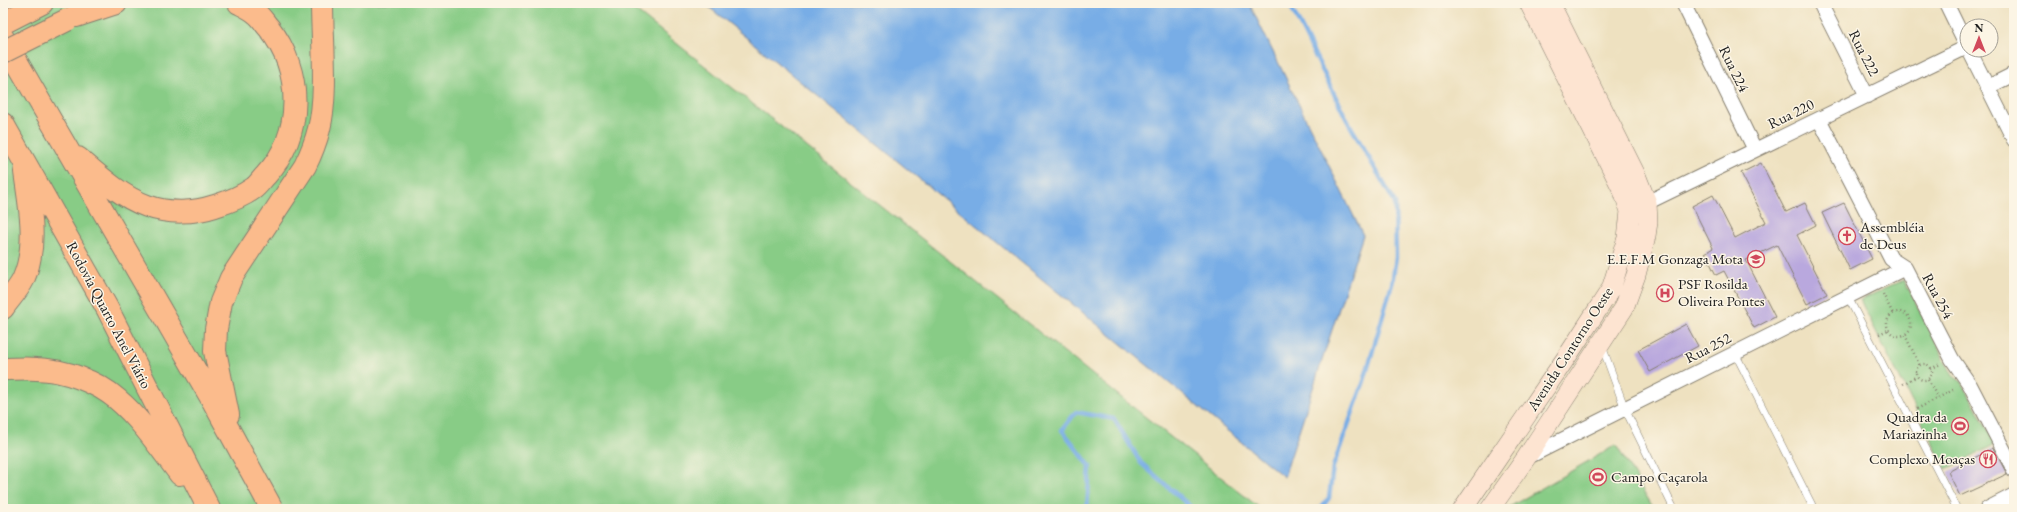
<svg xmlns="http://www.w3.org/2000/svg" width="2017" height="512" font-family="'EB Garamond',serif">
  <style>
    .green { fill: #88cc86; stroke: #527451 }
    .water { fill: #78ade6; stroke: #4a6481 }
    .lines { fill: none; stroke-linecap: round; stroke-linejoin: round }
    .stream { stroke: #78ade6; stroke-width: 4.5 }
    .building { fill: #b9a8de }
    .lane-casing { stroke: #857e6e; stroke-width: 8 }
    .street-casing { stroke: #857e6e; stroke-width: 16 }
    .secondary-casing { stroke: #857e6e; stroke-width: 20 }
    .highway-casing { stroke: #857e6e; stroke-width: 24 }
    .path { stroke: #857e6e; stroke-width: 2.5; stroke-dasharray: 1 3; stroke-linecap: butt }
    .lane { stroke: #fff; stroke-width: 7 }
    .street { stroke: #fff; stroke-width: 14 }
    .secondary { stroke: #fde4d1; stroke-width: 19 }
    .highway { stroke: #fbbb8c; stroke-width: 22 }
    .highway-bridge-casing { stroke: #857e6e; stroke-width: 24; stroke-linecap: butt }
    .highway-bridge { stroke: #fbbb8c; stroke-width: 22 }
    .labels { text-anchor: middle; stroke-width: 3; stroke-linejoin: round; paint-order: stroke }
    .street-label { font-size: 15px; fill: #1c1c1c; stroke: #fcf5e5 }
    .poi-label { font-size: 15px; fill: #1c1c1c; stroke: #fcf5e5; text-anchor: start }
  </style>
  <rect width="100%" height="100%" fill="#fcf5e5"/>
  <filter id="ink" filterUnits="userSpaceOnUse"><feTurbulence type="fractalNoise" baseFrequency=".025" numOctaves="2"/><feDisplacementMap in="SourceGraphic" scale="8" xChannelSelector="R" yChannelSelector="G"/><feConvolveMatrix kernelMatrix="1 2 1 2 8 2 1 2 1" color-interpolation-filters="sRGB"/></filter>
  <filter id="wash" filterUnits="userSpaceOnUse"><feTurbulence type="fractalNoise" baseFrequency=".012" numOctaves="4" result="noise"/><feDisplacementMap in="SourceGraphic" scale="16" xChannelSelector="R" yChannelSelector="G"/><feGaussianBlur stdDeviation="0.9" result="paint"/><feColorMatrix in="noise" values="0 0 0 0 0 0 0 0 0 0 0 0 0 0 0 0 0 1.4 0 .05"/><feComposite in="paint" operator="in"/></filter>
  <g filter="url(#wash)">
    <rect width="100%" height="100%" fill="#eee1c0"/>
    <path class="green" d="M3,3H626L1261,509H3Z
      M1904,280L1953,376L1962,382L1996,444L1946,469L1860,300Z
      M1616,445L1654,509H1506Z"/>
    <path class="water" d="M704,3H1249L1363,235L1284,477Z"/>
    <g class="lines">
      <path class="stream" d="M1289,3L1347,120L1395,203L1396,257L1392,284L1364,381L1333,467L1329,498L1320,509
        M1087,509L1090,466L1062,430L1076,412L1114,419L1141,463L1193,509"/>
    </g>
    <g id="blocks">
      <path class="building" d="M1761,163L1786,212L1805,203L1816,225L1797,235L1827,294L1807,304L1777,245L1746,260L1775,317L1754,328L1724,271L1716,275L1705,253L1713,248L1692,206L1713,195L1735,238L1766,222L1741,173Z
        M1844,203L1872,259L1850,270L1822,213Z
        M1686,324L1698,346L1650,372L1638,350Z
        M1993,448L2007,474L1960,496L1948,472Z"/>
    </g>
  </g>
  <g filter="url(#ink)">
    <use href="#blocks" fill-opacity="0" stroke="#857e6e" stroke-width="1"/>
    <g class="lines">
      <g class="lane-casing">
        <path id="lane" d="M1848,297L1957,509
          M1602,346L1625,409L1674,509
          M1735,353L1814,509"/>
      </g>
      <g class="street-casing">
        <path id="street" d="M1683,3L1755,150
          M1820,3L1867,96
          M1946,3L1967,46
          M1969,50L2014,140
          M1988,87L2014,74
          M1819,119L1891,259L1905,268L1952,359L1970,385L2014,470
          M1638,207L1967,47
          M1526,458L1905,268
          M1987,509L2014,495"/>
      </g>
      <g class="secondary-casing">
        <path id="secondary" d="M1463,509L1570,352L1611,289L1627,238L1630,211L1623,191L1529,3
          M1490,509L1526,458L1624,308L1636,275L1646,236L1648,222L1647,203L1636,175L1550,3"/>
      </g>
      <g class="highway-casing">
        <path id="highway" d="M76,16L116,3
          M3,23L42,3
          M3,38L213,401L272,509
          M3,124L107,308L209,509
          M78,158C99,176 120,196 147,206C169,214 194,213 215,206C228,202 243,196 254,188C258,185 262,179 266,175C304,134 303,71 269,28C265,24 262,18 257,14C252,9 245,6 239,3
          M3,308C9,299 18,290 23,280C38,246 30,208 25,172
          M3,369C14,369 26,368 37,369C64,370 96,381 117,399C141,419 161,449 180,474
          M228,415L215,351L216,329L221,302L231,278L305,166C311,154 316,141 319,129C328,94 322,40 322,3"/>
      </g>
      <path class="path" d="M1883,294L1893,314
        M1887 324a12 12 0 1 1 24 0a12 12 0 1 1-24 0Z
        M1879,334L1888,330
        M1905,335L1920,366
        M1916 372a8 8 0 1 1 16 0a8 8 0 1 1-16 0Z
        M1931,369L1940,364
        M1928,380L1938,398
        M1903,384L1917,376
        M1917,409L1955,389"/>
      <use href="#lane" class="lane"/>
      <use href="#street" class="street"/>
      <use href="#secondary" class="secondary"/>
      <use href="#highway" class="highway"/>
      <g class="highway-bridge-casing">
        <path id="highway-bridge" d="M3,52L67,20"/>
      </g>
      <use href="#highway-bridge" class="highway-bridge"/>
    </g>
  </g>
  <defs>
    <g id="church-ring" transform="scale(0.9)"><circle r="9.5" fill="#fcf5e5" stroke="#d1495b" stroke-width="1.5"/><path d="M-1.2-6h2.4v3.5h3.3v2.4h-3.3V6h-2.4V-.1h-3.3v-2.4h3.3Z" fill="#d1495b"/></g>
    <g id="school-ring" transform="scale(0.9)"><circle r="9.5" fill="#fcf5e5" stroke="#d1495b" stroke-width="1.5"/><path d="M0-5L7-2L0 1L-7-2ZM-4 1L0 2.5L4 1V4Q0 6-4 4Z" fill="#d1495b"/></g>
    <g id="hospital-ring" transform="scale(0.9)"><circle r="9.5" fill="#fcf5e5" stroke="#d1495b" stroke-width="1.5"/><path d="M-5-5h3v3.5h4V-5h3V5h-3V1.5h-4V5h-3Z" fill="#d1495b"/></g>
    <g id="stadium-ring" transform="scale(0.9)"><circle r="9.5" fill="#fcf5e5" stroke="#d1495b" stroke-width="1.5"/><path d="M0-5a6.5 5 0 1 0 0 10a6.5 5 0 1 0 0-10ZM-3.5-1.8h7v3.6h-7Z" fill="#d1495b"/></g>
    <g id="restaurant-ring" transform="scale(0.9)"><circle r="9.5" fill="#fcf5e5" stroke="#d1495b" stroke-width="1.5"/><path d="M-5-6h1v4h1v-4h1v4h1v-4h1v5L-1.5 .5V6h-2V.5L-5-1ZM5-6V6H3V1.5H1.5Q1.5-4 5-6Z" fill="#d1495b"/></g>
  </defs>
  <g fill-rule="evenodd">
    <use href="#church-ring" x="1847" y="236"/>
    <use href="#school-ring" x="1756" y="259"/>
    <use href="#hospital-ring" x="1665" y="293"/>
    <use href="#stadium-ring" x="1960" y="426"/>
    <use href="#restaurant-ring" x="1988" y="459"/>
    <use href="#stadium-ring" x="1598" y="477"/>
  </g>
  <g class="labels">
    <g class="street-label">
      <text transform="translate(1864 53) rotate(63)" y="5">Rua 222</text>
      <text transform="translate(1734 69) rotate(64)" y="5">Rua 224</text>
      <text transform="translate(1791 114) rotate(-26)" y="5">Rua 220</text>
      <text transform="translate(1938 296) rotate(62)" y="5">Rua 254</text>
      <text transform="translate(109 315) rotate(62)" y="5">Rodovia Quarto Anel Viário</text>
      <text transform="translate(1708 348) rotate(-27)" y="5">Rua 252</text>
      <text transform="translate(1570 349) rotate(-57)" y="5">Avenida Contorno Oeste</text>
    </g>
    <g class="poi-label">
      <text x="1860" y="232">Assembléia<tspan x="1860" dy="17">de Deus</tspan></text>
      <text x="1743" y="264" text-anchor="end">E.E.F.M Gonzaga Mota</text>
      <text x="1678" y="289">PSF Rosilda<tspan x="1678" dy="17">Oliveira Pontes</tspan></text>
      <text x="1947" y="422" text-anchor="end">Quadra da<tspan x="1947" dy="17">Mariazinha</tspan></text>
      <text x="1975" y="464" text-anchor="end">Complexo Moaças</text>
      <text x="1611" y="482">Campo Caçarola</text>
    </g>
  </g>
  <rect width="2017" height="512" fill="none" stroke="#fcf5e5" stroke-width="16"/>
  <g transform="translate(1979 38)"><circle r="19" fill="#fcf5e5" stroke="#a29e95"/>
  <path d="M0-3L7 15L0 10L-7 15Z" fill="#d1495b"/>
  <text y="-6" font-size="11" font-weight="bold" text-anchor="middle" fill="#1c1c1c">N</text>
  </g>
</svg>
